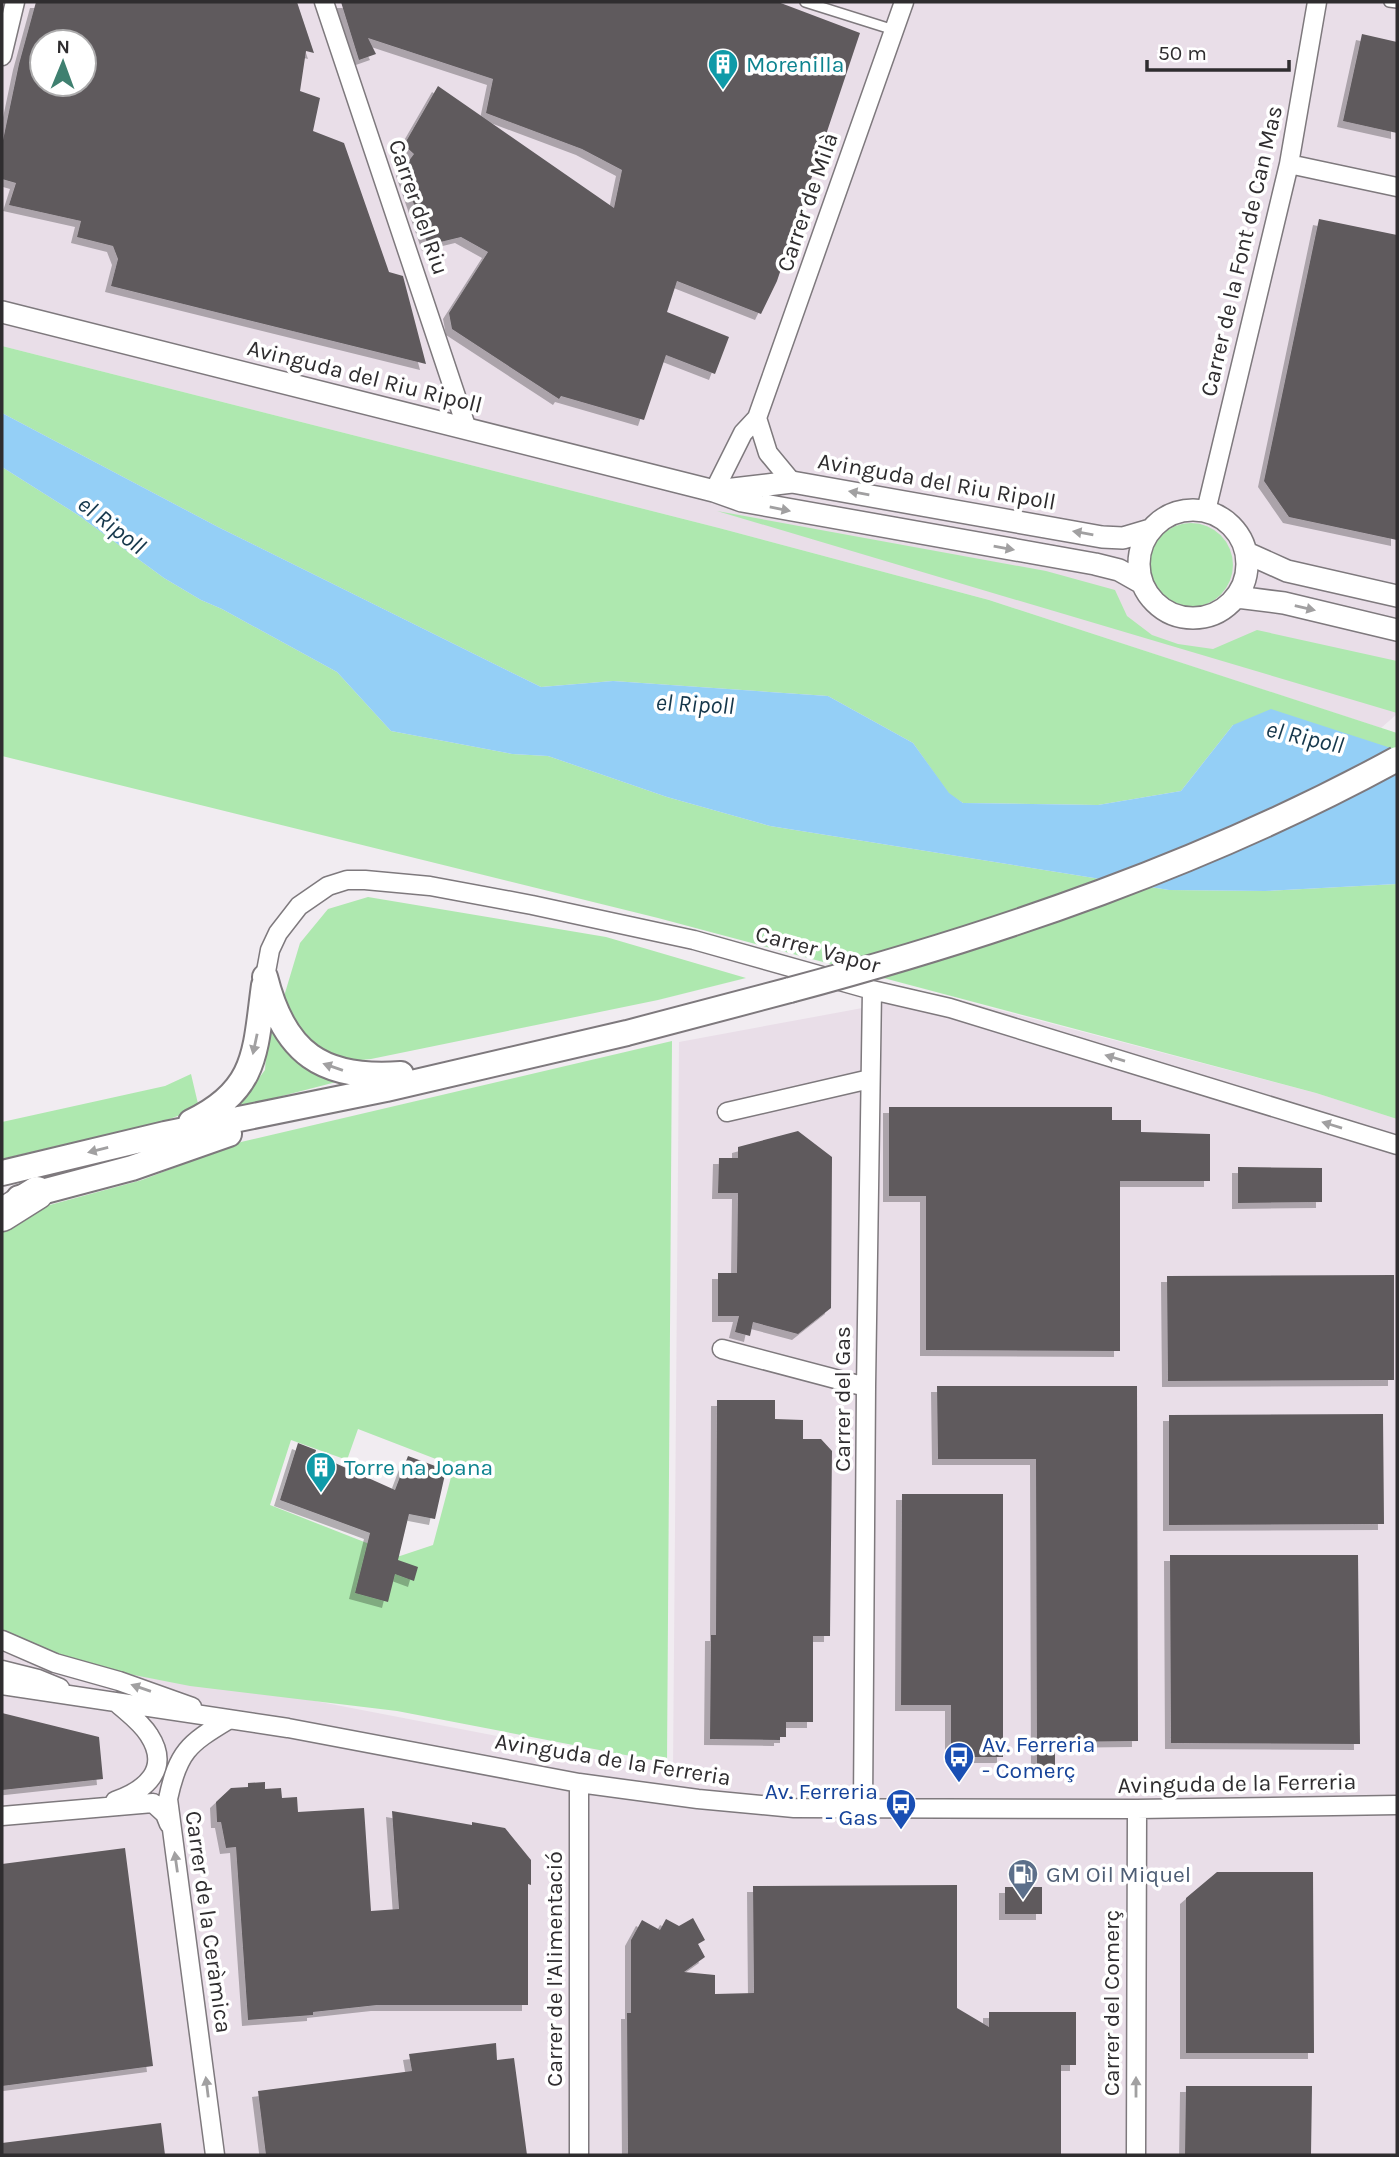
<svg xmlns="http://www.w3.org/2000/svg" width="1399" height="2157" font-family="Karla,sans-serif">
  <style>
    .built { fill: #e9dee8; fill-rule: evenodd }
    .green { fill: #aee8af; fill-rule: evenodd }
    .water { fill: #94cff6 }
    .building { fill: #5f5a5d; fill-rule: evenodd; filter: url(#shadow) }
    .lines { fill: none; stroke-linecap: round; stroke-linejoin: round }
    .service-casing { stroke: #7e797d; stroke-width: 12 }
    .minor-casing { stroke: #7e797d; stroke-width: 21 }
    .tertiary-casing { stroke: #7e797d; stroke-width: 24 }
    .secondary-casing { stroke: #7e797d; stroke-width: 28 }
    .motorway-casing { stroke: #7e797d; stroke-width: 35 }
    .service { stroke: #fff; stroke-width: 9 }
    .minor { stroke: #fff; stroke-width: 18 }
    .tertiary { stroke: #fff; stroke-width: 21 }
    .secondary { stroke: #fff; stroke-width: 24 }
    .motorway { stroke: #fff; stroke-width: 32 }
    .secondary-bridge-casing { stroke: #7e797d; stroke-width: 28; stroke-linecap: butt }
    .secondary-bridge { stroke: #fff; stroke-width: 24 }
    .oneway { fill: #a1a0a1 }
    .labels { text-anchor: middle; stroke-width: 7; stroke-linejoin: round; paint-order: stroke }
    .culture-label { font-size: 23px; fill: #0d838f; stroke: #fff; text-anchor: start }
    .street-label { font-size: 23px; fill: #2f2d2f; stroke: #fff }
    .transit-label { font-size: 23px; fill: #164399; stroke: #fff; text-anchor: start }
    .service-label { font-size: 23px; fill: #4e5e75; stroke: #fff; text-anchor: start }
    .water-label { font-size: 24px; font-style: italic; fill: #15374b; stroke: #fff }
  </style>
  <defs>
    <filter id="shadow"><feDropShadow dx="-6" dy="6" stdDeviation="0" flood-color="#0004"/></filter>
  </defs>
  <rect width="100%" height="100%" fill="#f1ecf1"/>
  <path class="built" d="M2,2H1397V714L1381,728L989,600L719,528L2,346ZM42,42H84V84H42Z
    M938,994L1316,1093L1397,1119V2155H2V1616L216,1682L673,1770L679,1042Z"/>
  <path class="green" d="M2,346L719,528L989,600L1397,733V750L1376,745L1233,725L1181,791L1098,805L963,803L949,794L913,743L828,696L613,681L541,687L218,527L2,413Z
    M2,467L78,515L164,578L201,600L222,609L337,672L391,731L512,754L548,756L667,797L770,826L1169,890L1265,891L1397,884V1119L1316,1093L658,918L2,756Z
    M717,511L1046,571L1115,590L1127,616L1152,635L1178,644L1213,649L1257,630L1397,661V713Z
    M1149 565a42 42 0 1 1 84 0a42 42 0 1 1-84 0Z
    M368,897L606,937L746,978L658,1000L371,1059L338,1062L310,1040L282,1003L300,943L328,909Z
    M268,1029L300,1061L340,1081L236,1108L265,1070Z
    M672,1041L667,1763L397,1711L190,1686L98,1668L56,1656L2,1631V1226L12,1219L46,1206L142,1180L241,1142ZM358,1429L454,1466L433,1545L400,1556L270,1505L291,1440L347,1460Z
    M191,1074L199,1108L167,1120L2,1159V1122L165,1086Z"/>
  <path class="water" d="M2,413L218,527L541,687L613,681L828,696L913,743L949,793L963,803L1098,805L1181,791L1233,725L1271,709L1397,750V884L1265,891L1169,890L770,826L667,797L548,756L512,754L391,731L337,672L222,609L201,600L164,578L78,515L2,467Z"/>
  <path class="building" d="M36,2H297L314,53L306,51L300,91L320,98L313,131L344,143L389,272L403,276L426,364L111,286L118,259L113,246L77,237L81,221L9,205L16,183L2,179V145L19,64ZM42,42H84V84H42Z
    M341,2H778L860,33L777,281L761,314L677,281L667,312L729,337L715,374L666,355L644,420L561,396L559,399L452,329L449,313L488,252L461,237L428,245L402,170L414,154L404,145L438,86L614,208L622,170L582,149L486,113L493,79L368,38L376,54L359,60Z
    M1362,34L1397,42V133L1343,121Z
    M1319,219L1397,235V540L1289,517L1264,481Z
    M889,1107H1112V1120H1141V1132L1210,1134V1181H1120V1351L926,1350V1196H889Z
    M798,1131L832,1157L831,1308L798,1334L753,1322L750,1336L735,1332L739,1316H718V1273H737L738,1193H718L719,1158H738V1147Z
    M1238,1167L1322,1168V1202L1238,1203Z
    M1394,1275V1380L1168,1381L1167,1276Z
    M937,1386H1137L1138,1741L1055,1742V1773H1037L1036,1459H938Z
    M717,1400H775V1419L803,1420V1439H821L832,1451L830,1636H813V1722H786V1737H780V1740L710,1739L711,1635H716Z
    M1383,1414L1384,1524L1169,1525V1415Z
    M298,1443L316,1450L315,1454L395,1490L408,1456L446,1470L435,1519L409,1514L398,1560L418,1567L414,1581L395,1574L388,1602L355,1593L370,1533L280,1500Z
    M902,1494H1003V1757H951V1705H901Z
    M1170,1555H1358L1360,1744L1171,1743Z
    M2,1713L99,1737L103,1779L2,1790Z
    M265,1782V1789L281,1788L282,1798L297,1797L298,1812L364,1808L371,1911L399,1909L392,1811L472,1825V1822L505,1828L531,1860V1885L528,1884V2005H377L313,2012V2015L248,2020L236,1847L226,1848L221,1822H217L216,1802L231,1788L248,1787V1783Z
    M125,1848L153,2066L2,2086V1864Z
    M1217,1872H1313L1314,2053H1186V1898Z
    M957,1885V2008L989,2027V2012H1076V2065H1061V2155H628L627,2013H631V1940L642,1920L660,1930L666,1919L679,1926L693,1918L705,1940L698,1944L705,1957L684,1972L715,1975V1994L754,1993L753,1886Z
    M1005,1887H1042V1914H1005Z
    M496,2043L497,2060L514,2058L527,2155H266L258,2091L412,2071L409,2054Z
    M1186,2086H1312L1311,2155H1185Z
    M161,2123L165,2155H2V2143Z"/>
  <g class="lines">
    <g class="service-casing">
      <path id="service" d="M805,2L894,30
        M1389,2L1397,3"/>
    </g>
    <g class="minor-casing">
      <path id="minor" d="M324,2L467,429
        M2,56L15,2
        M1289,164L1397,187
        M757,418L768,453L792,482
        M714,491L743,433L757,418L904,2
        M1206,511L1289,164L1317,2
        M265,977L270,950L278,933L299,906L328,886L347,880H365L430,886L532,905L694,940L872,990L950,1008L1397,1145
        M727,1112L870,1079
        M722,1349L866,1387
        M2,1640L55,1663L119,1681L192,1707
        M2,1670L38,1679L60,1688
        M2,1685L288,1728L579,1783L698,1799L794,1808L1137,1809L1397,1805
        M579,1783V2155
        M115,1801C146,1790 171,1769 149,1735C141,1722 128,1713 117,1703
        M863,1808L866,1387L872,990
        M2,1816L153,1803L165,1814L169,1824
        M215,2155L168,1799C178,1752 188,1744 228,1720
        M1136,2155L1137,1809"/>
    </g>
    <g class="tertiary-casing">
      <path id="tertiary" d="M2,312L714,491L742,501L1095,564L1119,570L1142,583
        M716,491L792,482L1102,537L1123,538L1150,530
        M1139 564a54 54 0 1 1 108 0a54 54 0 1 1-108 0Z
        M1247,553L1287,571L1397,596
        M1237,597L1284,603L1397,630"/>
    </g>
    <g class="secondary-casing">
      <path id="secondary" d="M265,977C284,1053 322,1080 401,1074
        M191,1122C258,1090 255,1051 264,985
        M2,1173L165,1134L386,1089L627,1033L790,990
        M19,1198L132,1168L229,1134"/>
    </g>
    <g class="motorway-casing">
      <path id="motorway" d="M2,1215L37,1193"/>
    </g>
    <use href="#service" class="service"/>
    <use href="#minor" class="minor"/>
    <use href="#tertiary" class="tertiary"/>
    <use href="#secondary" class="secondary"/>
    <use href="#motorway" class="motorway"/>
    <g class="secondary-bridge-casing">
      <path id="secondary-bridge" d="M790,990C999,934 1207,863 1397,759"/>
    </g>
    <use href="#secondary-bridge" class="secondary-bridge"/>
  </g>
  <defs><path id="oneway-solid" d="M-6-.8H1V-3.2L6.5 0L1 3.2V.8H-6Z" transform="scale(1.75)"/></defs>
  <g class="oneway">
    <use href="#oneway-solid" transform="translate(859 493) rotate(-170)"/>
    <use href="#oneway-solid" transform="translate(780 509) rotate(11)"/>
    <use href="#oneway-solid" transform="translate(1083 533) rotate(-170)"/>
    <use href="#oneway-solid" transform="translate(1004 548) rotate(10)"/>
    <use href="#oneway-solid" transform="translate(1305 608) rotate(13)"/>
    <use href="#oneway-solid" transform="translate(255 1044) rotate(102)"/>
    <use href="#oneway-solid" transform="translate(1115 1058) rotate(-163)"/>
    <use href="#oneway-solid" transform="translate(333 1067) rotate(-161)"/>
    <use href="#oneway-solid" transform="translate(1332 1125) rotate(-163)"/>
    <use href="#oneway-solid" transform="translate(98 1150) rotate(166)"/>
    <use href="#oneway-solid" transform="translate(141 1688) rotate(-161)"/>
    <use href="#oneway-solid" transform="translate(176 1862) rotate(-98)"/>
    <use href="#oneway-solid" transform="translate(207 2087) rotate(-97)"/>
    <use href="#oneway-solid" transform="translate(1136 2087) rotate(-90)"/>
  </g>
  <defs>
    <g id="building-pin" transform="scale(1.575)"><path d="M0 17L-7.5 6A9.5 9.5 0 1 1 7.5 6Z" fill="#0f9aa8" stroke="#fff"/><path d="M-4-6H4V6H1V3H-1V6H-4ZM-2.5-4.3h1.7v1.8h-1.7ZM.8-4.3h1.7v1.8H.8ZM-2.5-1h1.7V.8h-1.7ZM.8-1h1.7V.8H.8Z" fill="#fff"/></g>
    <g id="bus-pin" transform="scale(1.575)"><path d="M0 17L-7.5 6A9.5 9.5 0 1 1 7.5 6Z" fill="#1a4fb4" stroke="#fff"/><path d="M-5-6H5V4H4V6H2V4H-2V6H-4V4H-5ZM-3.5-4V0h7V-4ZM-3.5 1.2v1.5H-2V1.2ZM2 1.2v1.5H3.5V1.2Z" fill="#fff"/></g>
    <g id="fuel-pin" transform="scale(1.575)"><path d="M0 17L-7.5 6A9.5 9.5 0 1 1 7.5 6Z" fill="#5c6f8a" stroke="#fff"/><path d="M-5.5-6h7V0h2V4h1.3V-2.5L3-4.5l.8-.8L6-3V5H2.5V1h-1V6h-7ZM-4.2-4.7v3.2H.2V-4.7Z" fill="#fff"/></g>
  </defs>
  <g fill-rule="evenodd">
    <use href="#building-pin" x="723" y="64"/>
    <use href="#building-pin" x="321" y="1467"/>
    <use href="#bus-pin" x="959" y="1757"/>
    <use href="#bus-pin" x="901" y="1804"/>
    <use href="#fuel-pin" x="1023" y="1874"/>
  </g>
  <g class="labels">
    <g class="culture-label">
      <text x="746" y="72">Morenilla</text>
      <text x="344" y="1475">Torre na Joana</text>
    </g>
    <g class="street-label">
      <text transform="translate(807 202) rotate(-71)" y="8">Carrer de Milà</text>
      <text transform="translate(419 207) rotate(71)" y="8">Carrer del Riu</text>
      <text transform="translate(1241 251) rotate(-77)" y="8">Carrer de la Font de Can Mas</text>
      <text transform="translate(365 376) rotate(14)" y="8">Avinguda del Riu Ripoll</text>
      <text transform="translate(937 481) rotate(10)" y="8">Avinguda del Riu Ripoll</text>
      <text transform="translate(818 949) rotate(15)" y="8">Carrer Vapor</text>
      <text transform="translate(842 1399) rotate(-90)" y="8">Carrer del Gas</text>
      <text transform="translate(613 1759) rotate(9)" y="8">Avinguda de la Ferreria</text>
      <text transform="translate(1237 1783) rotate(-1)" y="8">Avinguda de la Ferreria</text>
      <text transform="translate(209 1922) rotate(82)" y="8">Carrer de la Ceràmica</text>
      <text transform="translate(554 1969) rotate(-90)" y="8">Carrer de l'Alimentació</text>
      <text transform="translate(1111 2003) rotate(-90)" y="8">Carrer del Comerç</text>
    </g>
    <g class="transit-label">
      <text x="982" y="1752">Av. Ferreria<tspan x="982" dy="26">- Comerç</tspan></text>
      <text x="878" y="1799" text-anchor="end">Av. Ferreria<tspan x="878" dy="26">- Gas</tspan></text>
    </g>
    <g class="service-label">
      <text x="1046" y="1882">GM Oil Miquel</text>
    </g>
    <g class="water-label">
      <text transform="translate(112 525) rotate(38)" y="8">el Ripoll</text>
      <text transform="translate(695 704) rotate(3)" y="8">el Ripoll</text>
      <text transform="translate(1305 737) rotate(13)" y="8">el Ripoll</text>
    </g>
  </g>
  <rect width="1399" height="2157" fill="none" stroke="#2f2d2f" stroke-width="7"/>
  <g transform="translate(63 63) rotate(1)"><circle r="33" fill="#ffffff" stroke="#acabac" stroke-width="2"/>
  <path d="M0-5L12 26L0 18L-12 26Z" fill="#3f8070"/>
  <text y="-10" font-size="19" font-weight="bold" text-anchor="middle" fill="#2f2d2f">N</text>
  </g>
  <path d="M1147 60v10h142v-10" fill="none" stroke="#2f2d2f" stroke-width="3.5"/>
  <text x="1158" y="60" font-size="21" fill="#2f2d2f" stroke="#ffffff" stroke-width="5" paint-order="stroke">50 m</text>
</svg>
